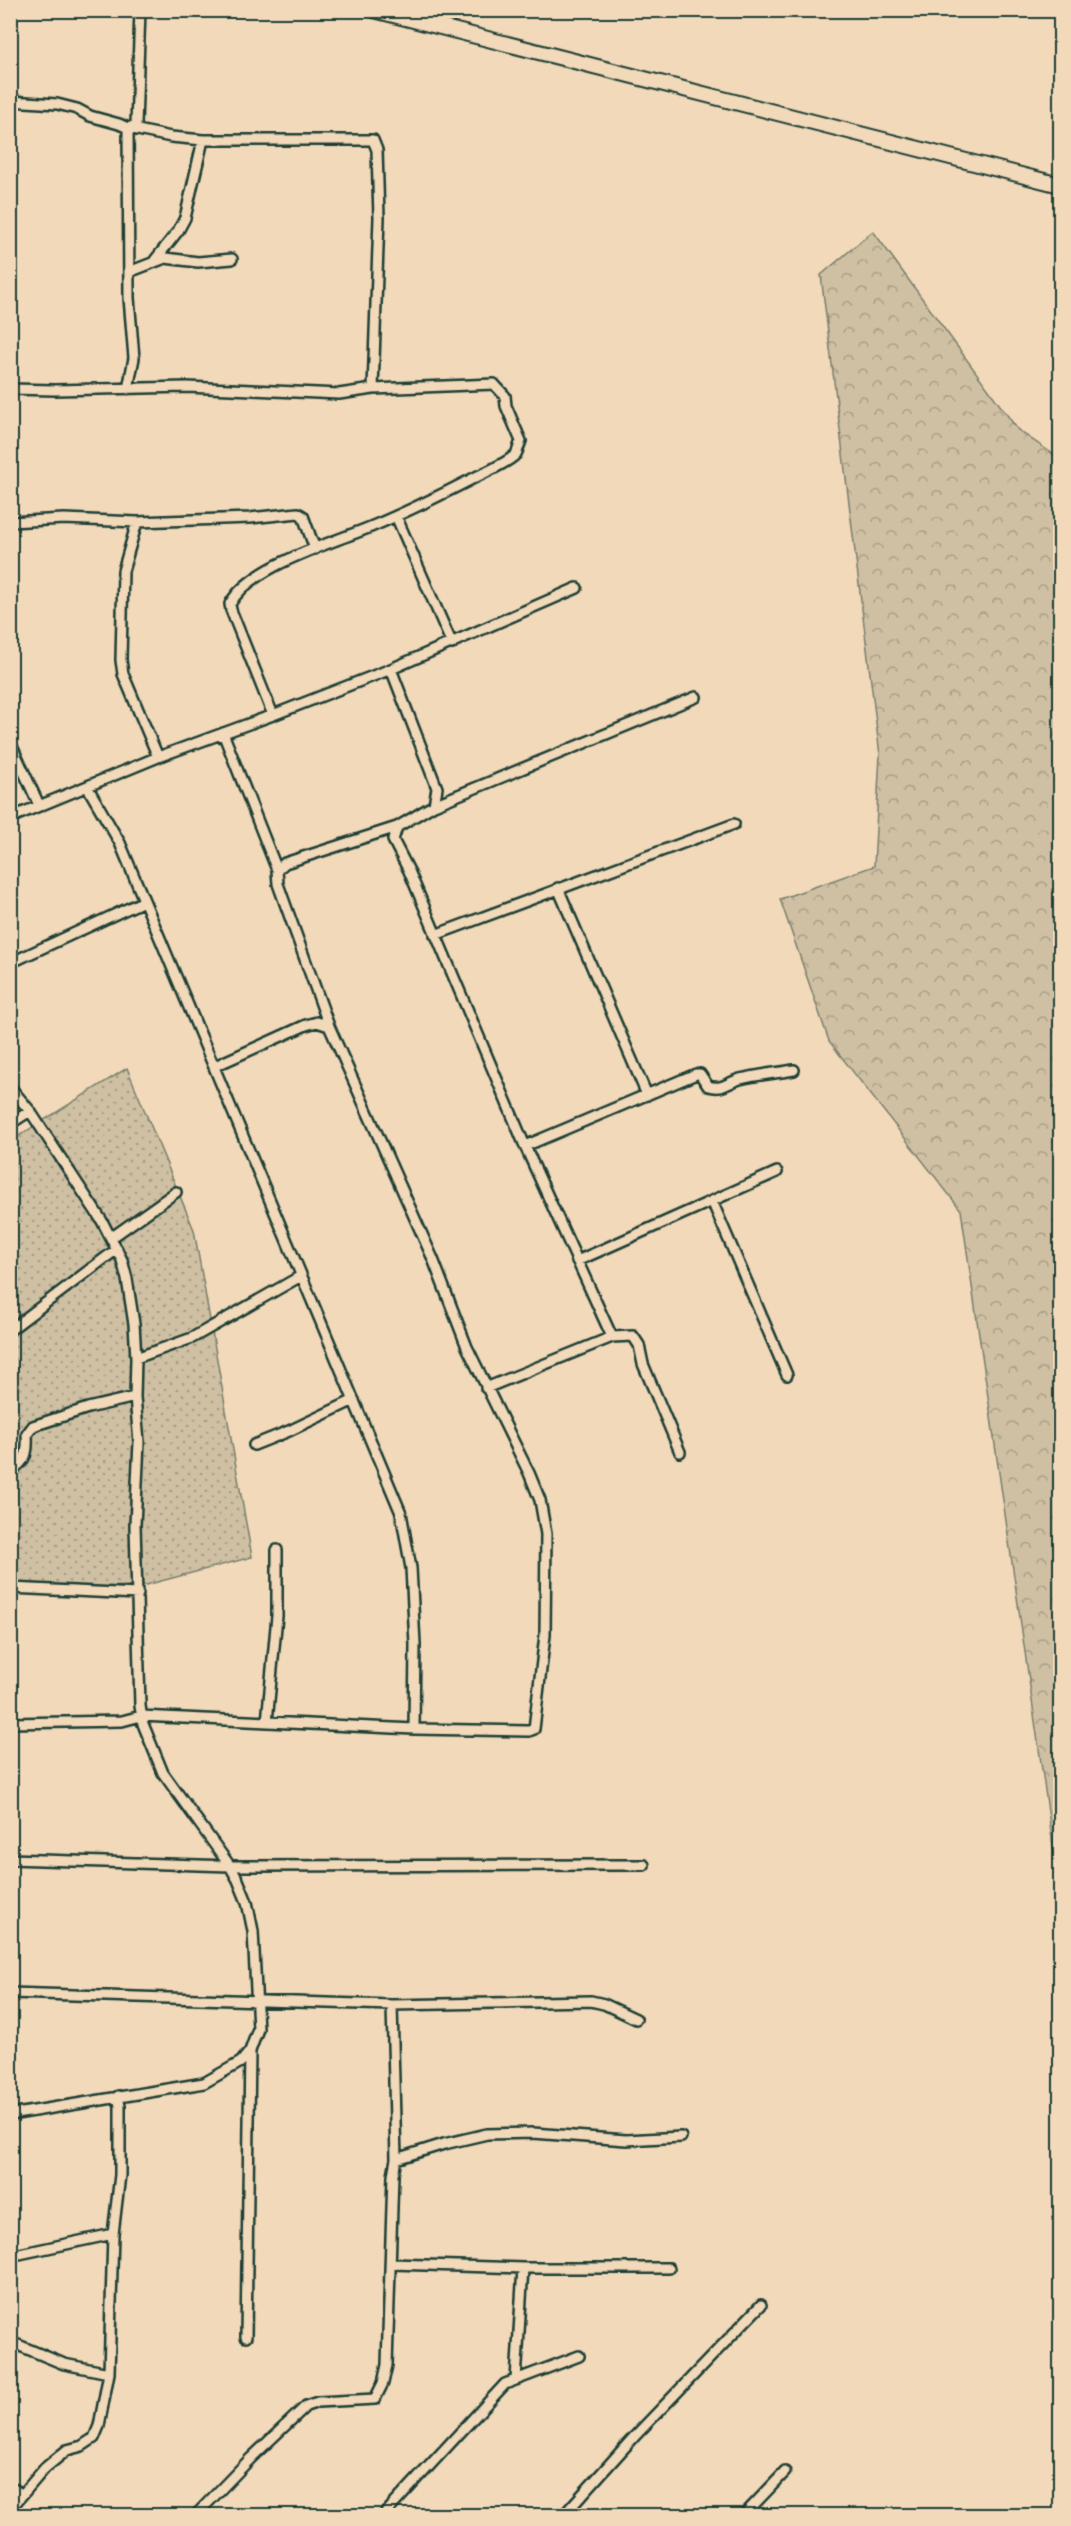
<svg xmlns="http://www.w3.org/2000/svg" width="1071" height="2526" font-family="'Gochi Hand',sans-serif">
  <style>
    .grass { fill: url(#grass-dots); stroke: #777e6c; stroke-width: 1.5 }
    .forest { fill: url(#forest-crowns); stroke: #777e6c; stroke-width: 1.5 }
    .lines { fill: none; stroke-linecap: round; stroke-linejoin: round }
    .minor-casing { stroke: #1f3d34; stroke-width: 14 }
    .secondary-casing { stroke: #1f3d34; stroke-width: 18 }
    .minor { stroke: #f1d9b9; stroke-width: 9 }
    .secondary { stroke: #f1d9b9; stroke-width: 14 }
  </style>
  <defs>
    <pattern id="grass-dots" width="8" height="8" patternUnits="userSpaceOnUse" patternTransform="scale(1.5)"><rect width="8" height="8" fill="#cfc0a3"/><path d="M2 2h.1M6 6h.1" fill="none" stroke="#a79d86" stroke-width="1.8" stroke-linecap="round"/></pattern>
    <pattern id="forest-crowns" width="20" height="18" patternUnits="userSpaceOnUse" patternTransform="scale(1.5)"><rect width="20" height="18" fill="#cfc0a3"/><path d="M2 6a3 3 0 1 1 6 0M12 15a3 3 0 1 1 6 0" fill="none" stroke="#a79d86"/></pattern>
  </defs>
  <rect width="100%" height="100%" fill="#f1d9b9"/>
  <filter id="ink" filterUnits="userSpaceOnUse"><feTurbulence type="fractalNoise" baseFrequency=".0167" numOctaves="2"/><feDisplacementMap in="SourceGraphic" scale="12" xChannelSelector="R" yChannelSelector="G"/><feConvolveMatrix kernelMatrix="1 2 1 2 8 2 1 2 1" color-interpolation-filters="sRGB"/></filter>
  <g filter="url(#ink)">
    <path class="grass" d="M127,1068L194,1230L252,1557L146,1585L11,1592L10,1131L14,1139Z"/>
    <path class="forest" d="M873,231L1018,430L1060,459V1894L961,1210L829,1041L780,899L874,866L880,755L821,275Z"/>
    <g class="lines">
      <g class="minor-casing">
        <path id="minor" d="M10,101L57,104L77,109L90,116L119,124L128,128L171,137L203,140H373L377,150L379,218L373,389L494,384L505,396L506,406L521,441C519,445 518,451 516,454C508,463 484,473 472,479C439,496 407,512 373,526C333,543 251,565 230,604L231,610L273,715L158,757L10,818
          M155,260L178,231L185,218L203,140
          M129,272L165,258L198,262L232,259
          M10,389L55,390L187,387L339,394L373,389
          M128,389L134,358L129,298L128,128L136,125L140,10
          M396,516L452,644
          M10,522L64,519L137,522L250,518L298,513L303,516L315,549
          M137,522L123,571L121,660L123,674L158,757
          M391,669L577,588
          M273,715L391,669L437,788L434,805L397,827L393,840L409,871L525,1146L612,1337L486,1388
          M223,733L277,870
          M10,742L39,805
          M434,805L696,697
          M558,888L647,1095
          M435,935L734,824
          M10,963L144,901
          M329,1026L278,884L277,870L285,863L397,827
          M215,1066L306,1025L317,1022L329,1026L433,1259L467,1347L529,1473L540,1500L546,1534L545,1635L534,1729L529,1731L414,1729
          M10,1087L30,1111L102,1221L122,1260L127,1279L134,1324L136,1358L135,1397L139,1442L135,1525L140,1706L143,1724L163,1773L230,1866L238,1880L247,1902L253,1931L258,2029L250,2051L241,2062L204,2083L10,2115
          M10,1124L30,1111
          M525,1146L696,1074H700L708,1086C724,1090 726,1083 740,1079C757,1075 776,1073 794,1070
          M712,1201L787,1375
          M111,1238L176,1192
          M577,1261L777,1172
          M10,1330L117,1249
          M612,1337L633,1336L639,1345L643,1364L680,1452
          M136,1358L192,1338L301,1276
          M254,1445L289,1431L354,1400
          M10,1471C27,1461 28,1452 27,1434L33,1426L88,1408L135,1397
          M10,1588L138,1594
          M267,1722L277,1616V1550
          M10,1723L122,1721L141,1716L414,1729L415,1644L411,1568L401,1513L120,843L88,788
          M10,1859L230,1866L644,1865
          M10,1993L392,2005L591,2001L604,2004L636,2019
          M392,2005L396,2159
          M10,2256L113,2234
          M391,2264L523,2268
          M246,2337L250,2051
          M18,2345L64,2364L109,2373
          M516,2380L523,2268H669
          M10,2486L22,2495
          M10,2509L45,2468L67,2450L82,2446L94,2438L99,2426L109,2373L113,2234L120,2175V2106L118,2096
          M195,2516L251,2458L306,2406L318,2402L375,2399L383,2383L387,2365L393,2175L396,2159L444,2144L487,2134L533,2133L626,2140L681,2137
          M383,2516L505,2384L579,2356
          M563,2516L634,2437L761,2305
          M743,2516L785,2472"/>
      </g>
      <g class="secondary-casing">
        <path id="secondary" d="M374,10L1060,185"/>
      </g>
      <use href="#minor" class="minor"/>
      <use href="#secondary" class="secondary"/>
    </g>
  </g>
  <rect width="1071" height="2526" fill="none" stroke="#f1d9b9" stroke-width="36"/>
  <rect x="18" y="18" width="1035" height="2490" fill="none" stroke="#1f3d34" stroke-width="2" filter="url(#ink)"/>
</svg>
